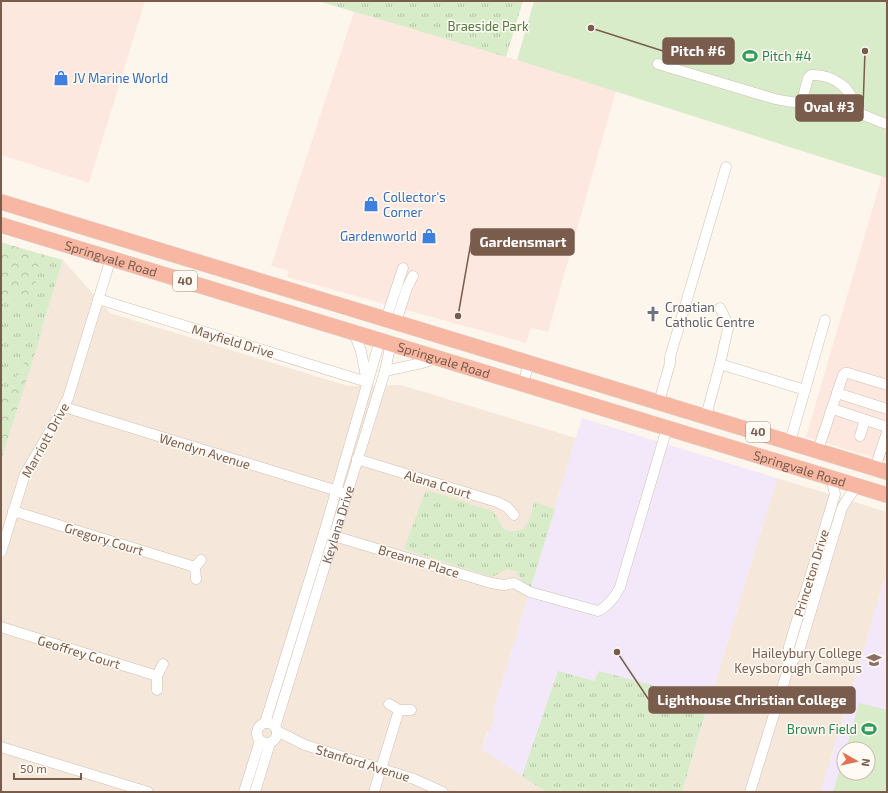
<svg xmlns="http://www.w3.org/2000/svg" width="888" height="793" font-family="'Exo 2',sans-serif">
  <style>
    .residential { fill: #f5e8da }
    .commercial { fill: #fde8e0 }
    .education { fill: #f3e8fa; fill-rule: evenodd }
    .grass { fill: url(#grass-tufts) }
    .forest { fill: url(#forest-crowns) }
    .pitch { fill: #d8ecc9 }
    .lines { fill: none; stroke-linecap: round; stroke-linejoin: round }
    .minor-casing { stroke: #d1beb0; stroke-width: 11 }
    .highway-casing { stroke: #dad1cd; stroke-width: 16 }
    .minor { stroke: #fff; stroke-width: 10 }
    .highway { stroke: #f7b7a3; stroke-width: 15 }
    .labels { text-anchor: middle; stroke-width: 3; stroke-linejoin: round; paint-order: stroke }
    .shield { fill: #fffaf3; stroke: #a28b7f; stroke-width: 1 }
    .shield-label { font-size: 12px; font-weight: bold; fill: #7a5c4d }
    .park-label { font-size: 13px; fill: #537a41; stroke: #fffaf3 }
    .leisure-label { font-size: 13px; fill: #27864d; stroke: #fffaf3; text-anchor: start }
    .shop-label { font-size: 13px; fill: #366cbe; stroke: #fffaf3; text-anchor: start }
    .street-label { font-size: 13px; fill: #7a5c4d; stroke: #fffaf3 }
    .worship-label { font-size: 13px; fill: #5b616d; stroke: #fffaf3; text-anchor: start }
    .education-label { font-size: 13px; fill: #785e54; stroke: #fffaf3; text-anchor: end }
    .leader { fill: none; stroke: #7a5c4d; stroke-width: 1.5 }
    .callout-dot { fill: #7a5c4d; stroke: #fffaf3; stroke-width: 1.5 }
    .callout { fill: #7a5c4d; stroke: #7a5c4d; stroke-width: 1.5 }
    .callout-label { font-size: 14px; text-anchor: middle; font-weight: bold; fill: #fff }
  </style>
  <defs>
    <pattern id="grass-tufts" width="24" height="20" patternUnits="userSpaceOnUse"><rect width="24" height="20" fill="#d8ecc9"/><path d="M3 7l-1-3M5 7V3M7 7l1-3M15 17l-1-3M17 17v-4M19 17l1-3" fill="none" stroke="#b4c2a5"/></pattern>
    <pattern id="forest-crowns" width="20" height="18" patternUnits="userSpaceOnUse"><rect width="20" height="18" fill="#d8ecc9"/><path d="M2 6a3 3 0 1 1 6 0M12 15a3 3 0 1 1 6 0" fill="none" stroke="#b4c2a5"/></pattern>
  </defs>
  <rect width="100%" height="100%" fill="#fdf6ec"/>
  <path class="residential" d="M63,260L110,313L348,386L401,385L576,438L493,712L496,714L490,732L487,731L482,749L546,792H1V460Z
    M777,478L887,512V572L821,792H682Z"/>
  <path class="commercial" d="M1,1H145L89,183L1,155Z
    M354,12L517,60L616,91L548,332L531,328L526,343L287,277L289,271L271,266Z
    M882,176L887,178V462L806,437Z"/>
  <path class="education" d="M582,418L777,478L682,792H546L482,749L488,731L490,732L495,714L493,712Z
    M887,572V792H821ZM844,749H868V773H844Z"/>
  <path class="grass" d="M318,1H523L506,57Z
    M1,243L63,260L1,460Z
    M426,490L492,511L496,515L502,527C505,530 508,531 513,531C529,532 531,514 534,502L555,509L529,593L517,572L507,569L492,577L404,549Z
    M558,671L594,681L599,671L659,687L655,706L705,714L682,792H546L522,776Z"/>
  <path class="forest" d="M1,242L43,255L32,297L1,302Z
    M43,328L1,460V400L11,387Z"/>
  <path class="pitch" d="M534,1H887V178L517,60Z
    M859,703L887,710V792H833L844,755V773H868V749H846Z"/>
  <g class="lines">
    <g class="minor-casing">
      <g id="minor">
        <path d="M658,64L775,99C801,105 829,104 855,112C866,115 876,121 887,124"/>
        <path d="M801,104L808,78L811,75C833,74 855,89 855,112"/>
        <path d="M98,299L367,382"/>
        <path d="M386,319L403,268"/>
        <path d="M396,322L407,288L413,276"/>
        <path d="M354,333L361,351L367,382"/>
        <path d="M720,364L805,390"/>
        <path d="M385,371L422,363L437,358"/>
        <path d="M523,384L529,363"/>
        <path d="M837,393L887,409"/>
        <path d="M659,402L670,363V357L726,167"/>
        <path d="M64,407L341,492"/>
        <path d="M833,409L887,427"/>
        <path d="M706,416L720,364L729,324L727,322L720,308"/>
        <path d="M860,436L865,420"/>
        <path d="M790,442L825,320"/>
        <path d="M818,450L843,375L845,373H848L887,385"/>
        <path d="M357,459L497,502L507,507L514,515"/>
        <path d="M875,468L887,432"/>
        <path d="M13,511L195,567"/>
        <path d="M324,533L491,583L504,585L514,583L530,592L598,611C607,607 616,596 620,587L667,428"/>
        <path d="M1,552L25,474L60,414L68,398L111,258"/>
        <path d="M196,579L195,567L201,560"/>
        <path d="M1,627L157,676"/>
        <path d="M788,667L789,647L835,494L831,478"/>
        <path d="M157,690V676L163,664"/>
        <path d="M389,704L399,710H411"/>
        <circle cx="267" cy="733" r="10"/>
        <path d="M265,723L324,533L380,340"/>
        <path id="s1" d="M275,727L385,371L391,343"/>
        <path d="M277,731L305,745L414,779L443,792"/>
        <path d="M1,747L148,792"/>
        <path d="M244,792L260,741"/>
        <path d="M255,792L270,743"/>
        <path d="M374,792L399,710"/>
        <path d="M750,792L788,669L799,651L842,508L848,498L857,486"/>
      </g>
    </g>
    <g class="highway-casing">
      <g id="highway">
        <path d="M1,202L887,472"/>
        <path id="s2" d="M1,225L887,495"/>
      </g>
    </g>
    <use href="#minor" class="minor"/>
    <use href="#highway" class="highway"/>
  </g>
  <defs>
    <g id="stadium-bare" transform="scale(1.2)"><path d="M0-5a6.5 5 0 1 0 0 10a6.5 5 0 1 0 0-10ZM-3.5-1.8h7v3.6h-7Z" fill="#2e9e5b" stroke="#fffaf3" stroke-width="2.5" paint-order="stroke"/></g>
    <g id="shop-bare" transform="scale(1.2)"><path d="M-5-2.5h2.3a2.7 3.5 0 0 1 5.4 0H5L5.5 6h-11ZM-1.5-2.5h3a1.5 2.3 0 0 0-3 0Z" fill="#3f7fe0" stroke="#fffaf3" stroke-width="2.5" paint-order="stroke"/></g>
    <g id="church-bare" transform="scale(1.2)"><path d="M-1.2-6h2.4v3.5h3.3v2.4h-3.3V6h-2.4V-.1h-3.3v-2.4h3.3Z" fill="#6b7280" stroke="#fffaf3" stroke-width="2.5" paint-order="stroke"/></g>
    <g id="school-bare" transform="scale(1.2)"><path d="M0-5L7-2L0 1L-7-2ZM-4 1L0 2.5L4 1V4Q0 6-4 4Z" fill="#8d6e63" stroke="#fffaf3" stroke-width="2.5" paint-order="stroke"/></g>
  </defs>
  <g fill-rule="evenodd">
    <use href="#stadium-bare" x="750" y="56"/>
    <use href="#shop-bare" x="61" y="78"/>
    <use href="#shop-bare" x="371" y="204"/>
    <use href="#shop-bare" x="429" y="236"/>
    <use href="#church-bare" x="653" y="314"/>
    <use href="#school-bare" x="874" y="660"/>
    <use href="#stadium-bare" x="869" y="729"/>
  </g>
  <g class="labels">
    <g class="shield">
      <rect x="173" y="271" width="24" height="20" rx="3"/>
      <rect x="746" y="422" width="24" height="20" rx="3"/>
    </g>
    <g class="shield-label">
      <text x="185" y="285">40</text>
      <text x="758" y="436">40</text>
    </g>
    <g class="park-label">
      <text x="488" y="31">Braeside Park</text>
    </g>
    <g class="leisure-label">
      <text x="762" y="61">Pitch #4</text>
      <text x="857" y="734" text-anchor="end">Brown Field</text>
    </g>
    <g class="shop-label">
      <text x="73" y="83">JV Marine World</text>
      <text x="383" y="202">Collector's<tspan x="383" dy="15">Corner</tspan></text>
      <text x="417" y="241" text-anchor="end">Gardenworld</text>
    </g>
    <g class="street-label">
      <text dy="5" stroke="none"><textPath href="#s2" startOffset="115">Springvale Road</textPath></text>
      <text transform="translate(233 341) rotate(17)" y="5">Mayfield Drive</text>
      <text dy="5" stroke="none"><textPath href="#s2" startOffset="463">Springvale Road</textPath></text>
      <text transform="translate(45 440) rotate(-61)" y="5">Marriott Drive</text>
      <text transform="translate(205 451) rotate(17)" y="5">Wendyn Avenue</text>
      <text dy="5" stroke="none"><textPath href="#s2" startOffset="835">Springvale Road</textPath></text>
      <text transform="translate(438 484) rotate(17)" y="5">Alana Court</text>
      <text dy="5" stroke="none"><textPath href="#s1" startOffset="212">Keylana Drive</textPath></text>
      <text transform="translate(104 539) rotate(17)" y="5">Gregory Court</text>
      <text transform="translate(419 561) rotate(17)" y="5">Breanne Place</text>
      <text transform="translate(811 573) rotate(-73)" y="5">Princeton Drive</text>
      <text transform="translate(79 652) rotate(17)" y="5">Geoffrey Court</text>
      <text transform="translate(363 763) rotate(17)" y="5">Stanford Avenue</text>
    </g>
    <g class="worship-label">
      <text x="665" y="312">Croatian<tspan x="665" dy="15">Catholic Centre</tspan></text>
    </g>
    <g class="education-label">
      <text x="862" y="658">Haileybury College<tspan x="862" dy="15">Keysborough Campus</tspan></text>
    </g>
  </g>
  <path class="leader" d="M591 28L663 51M865 51L863 108M458 316L471 242M617 652L649 700"/>
  <g class="callout-dot">
    <circle cx="591" cy="28" r="4"/>
    <circle cx="865" cy="51" r="4"/>
    <circle cx="458" cy="316" r="4"/>
    <circle cx="617" cy="652" r="4"/>
  </g>
  <g class="callout">
    <rect x="663" y="38" width="71" height="26" rx="4"/>
    <rect x="796" y="95" width="67" height="26" rx="4"/>
    <rect x="471" y="229" width="103" height="26" rx="4"/>
    <rect x="649" y="687" width="206" height="26" rx="4"/>
  </g>
  <g class="callout-label">
    <text x="698" y="56">Pitch #6</text>
    <text x="829" y="112">Oval #3</text>
    <text x="523" y="247">Gardensmart</text>
    <text x="752" y="705">Lighthouse Christian College</text>
  </g>
  <rect width="888" height="793" fill="none" stroke="#7a5c4d" stroke-width="4"/>
  <g transform="translate(856 761) rotate(98)"><circle r="19" fill="#fffaf3" stroke="#cabbb1"/>
  <path d="M0-3L7 15L0 10L-7 15Z" fill="#e76f51"/>
  <text y="-6" font-size="11" font-weight="bold" text-anchor="middle" fill="#7a5c4d">N</text>
  </g>
  <path d="M14 773v6h67v-6" fill="none" stroke="#7a5c4d" stroke-width="2"/>
  <text x="20" y="773" font-size="12" fill="#7a5c4d" stroke="#fffaf3" stroke-width="3" paint-order="stroke">50 m</text>
</svg>
